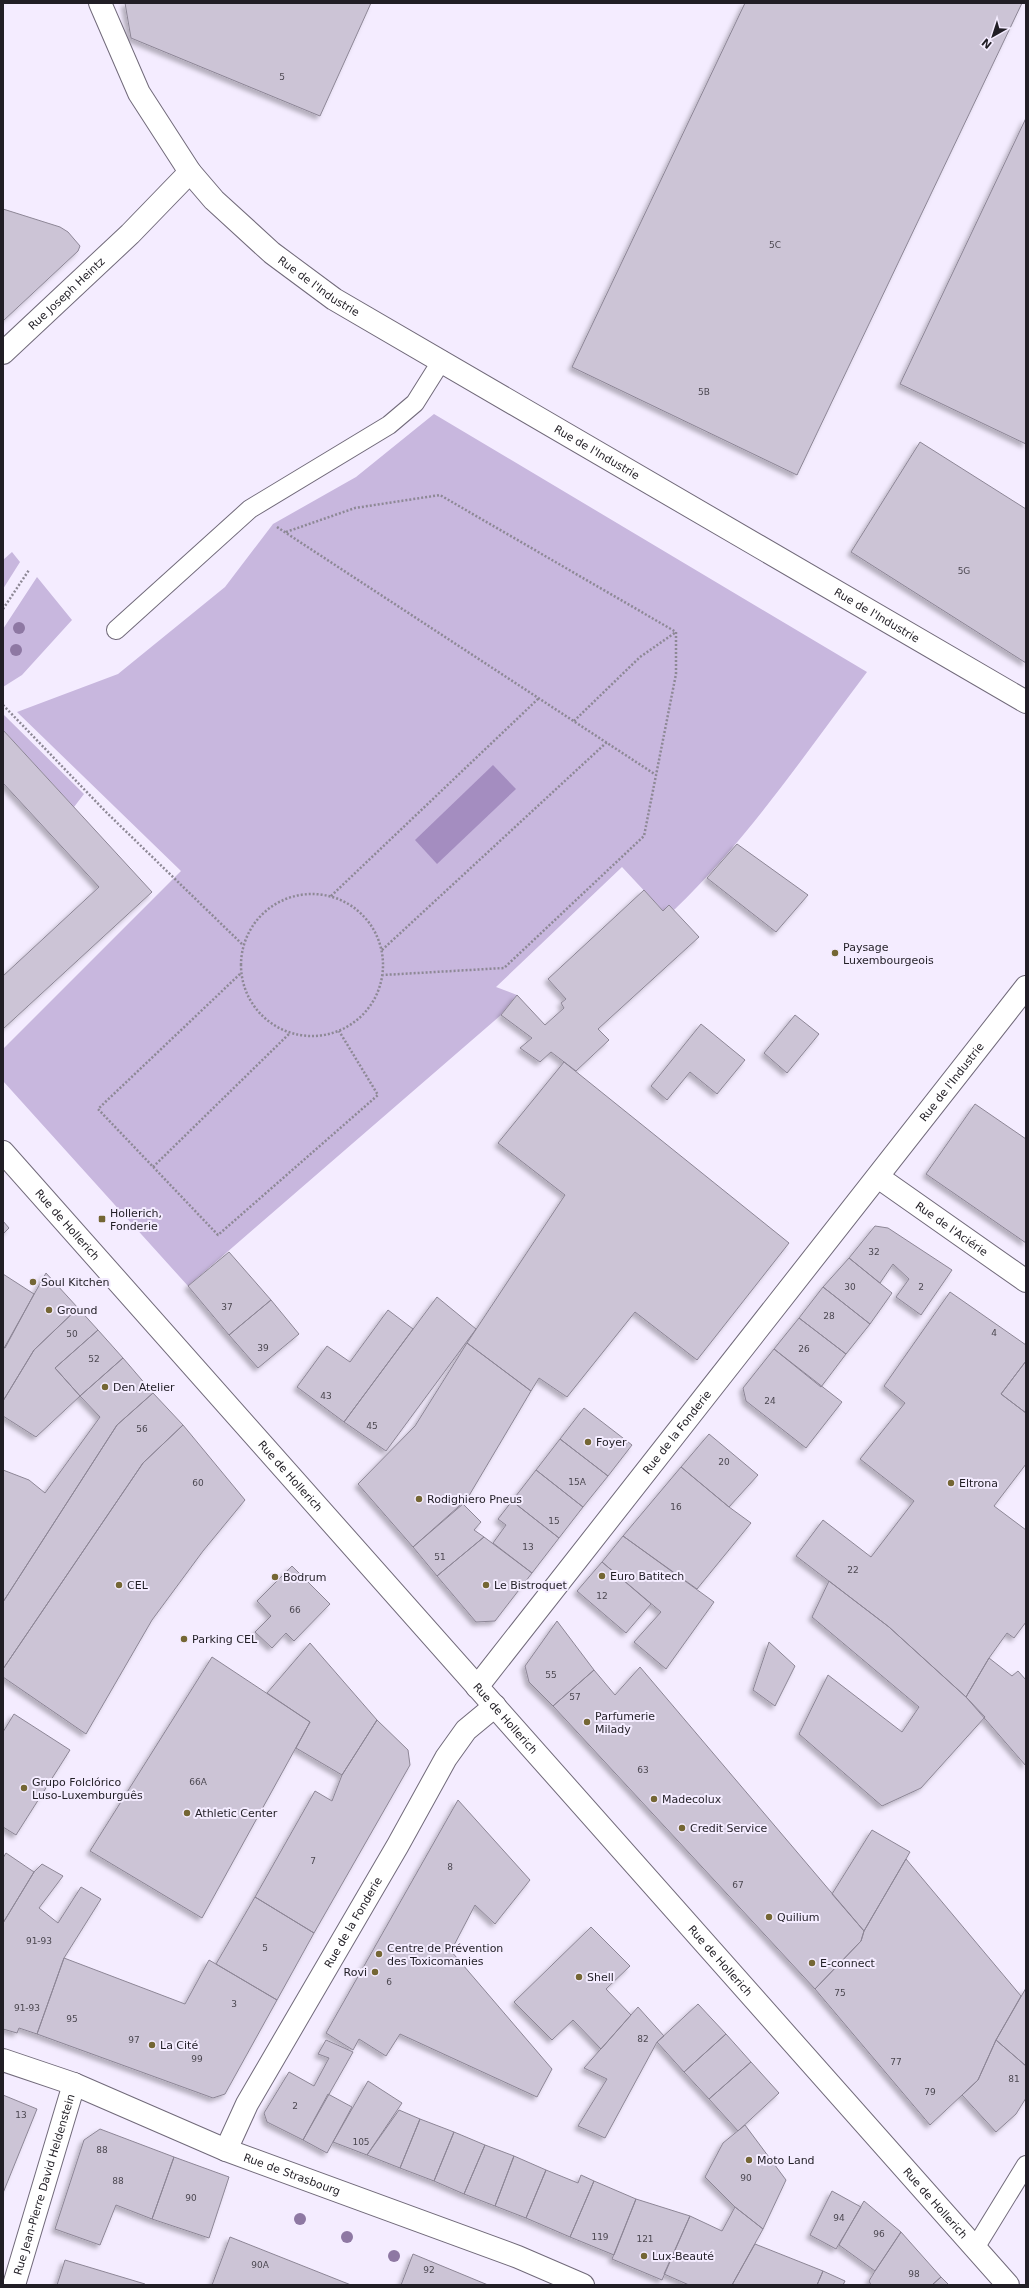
<svg xmlns="http://www.w3.org/2000/svg" width="1029" height="2288" font-family="'DejaVu Sans',sans-serif">
  <style>
    .green { fill: #c8b7de }
    .water { fill: #a48dc0 }
    .building { fill: #ccc4d6; stroke: #8d8696; filter: url(#shadow) }
    .lines { fill: none; stroke-linecap: round; stroke-linejoin: round }
    .lane-casing { stroke: #716a7a; stroke-width: 20 }
    .street-casing { stroke: #716a7a; stroke-width: 24 }
    .secondary-casing { stroke: #716a7a; stroke-width: 24 }
    .primary-casing { stroke: #716a7a; stroke-width: 24 }
    .path { stroke: #8d8895; stroke-width: 2.5; stroke-dasharray: 2 2; stroke-linecap: butt }
    .lane { stroke: #fff; stroke-width: 18 }
    .street { stroke: #fff; stroke-width: 22 }
    .secondary { stroke: #fff; stroke-width: 22 }
    .primary { stroke: #fff; stroke-width: 22 }
    .tree { fill: #8e78a3 }
    .poi-dot { fill: #746634; stroke: #f4ecff; stroke-width: 1.5 }
    .labels { text-anchor: middle; stroke-width: 4; stroke-linejoin: round; paint-order: stroke }
    .number-label { font-size: 9px; fill: #4c4851 }
    .street-label { font-size: 11px; fill: #211e25; stroke: #f4ecff }
    .poi-label { font-size: 11px; fill: #211e25; stroke: #f4ecff; text-anchor: start }
  </style>
  <defs>
    <filter id="shadow"><feDropShadow dx="-3.5" dy="3.5" stdDeviation="2" flood-color="#0004"/></filter>
  </defs>
  <rect width="100%" height="100%" fill="#f4ecff"/>
  <path class="green" d="M434,414L867,672C805,754 748,839 674,910L669,905L663,911L622,867L496,987L517,995L501,1015L188,1286L3,1081V1049L181,871L17,712L118,674L225,587L273,524L356,477Z
    M12,552L20,562L3,589V560Z
    M37,577L72,620L22,675L3,687V629Z
    M3,714L84,794L74,807L3,730Z"/>
  <path class="water" d="M493,765L516,789L437,864L415,840Z"/>
  <path class="building" d="M125,3H371L320,116L131,38Z
    M745,3H1022L797,475L572,367Z
    M1026,118V444L900,384Z
    M3,209L60,227L68,232L80,246L78,251L3,321Z
    M920,442L1026,509V663L851,552Z
    M3,730L152,892L3,1029V976L99,887L3,783Z
    M737,844L808,895L776,932L707,878Z
    M644,890L663,911L669,905L699,937L598,1029L609,1040L576,1071L551,1052L540,1062L520,1048L532,1038L501,1015L517,995L545,1025L564,1008L561,1003L566,999L548,979Z
    M795,1015L819,1034L787,1073L764,1053Z
    M701,1024L745,1060L717,1094L690,1072L667,1100L651,1086Z
    M564,1062L789,1243L697,1360L635,1312L567,1397L539,1378L531,1391L467,1343L565,1195L498,1143Z
    M975,1104L1026,1139V1243L926,1174Z
    M3,1221L9,1228L3,1234Z
    M875,1226L888,1228L952,1270L921,1315L896,1297L909,1279L893,1264L880,1283L849,1258Z
    M229,1252L271,1300L229,1335L188,1286Z
    M849,1258L892,1293L870,1324L823,1287Z
    M46,1273L78,1308L34,1350L3,1401V1350Z
    M3,1274L34,1294L5,1348L3,1346Z
    M823,1287L870,1324L846,1354L799,1318Z
    M950,1292L1026,1345V1361L1001,1394L1026,1413V1464L994,1506L1026,1530V1622L1014,1638L1007,1633L989,1658L966,1697L889,1627L796,1556L823,1520L871,1557L914,1501L860,1459L905,1403L884,1386Z
    M437,1297L476,1329L386,1451L344,1422Z
    M271,1300L299,1334L258,1368L229,1335Z
    M78,1308L98,1330L55,1368L80,1396L36,1437L3,1416V1401L34,1350Z
    M388,1310L413,1329L344,1422L297,1387L327,1346L350,1362Z
    M799,1318L846,1354L821,1387L774,1349Z
    M98,1330L123,1358L80,1396L55,1368Z
    M467,1343L531,1391L467,1499L413,1547L358,1484L415,1426Z
    M774,1349L842,1402L806,1448L746,1401L743,1388Z
    M123,1358L153,1393L117,1425L3,1602V1470L29,1480L45,1493L100,1417L80,1396Z
    M1026,1361V1413L1001,1394Z
    M153,1393L183,1425L143,1463L3,1669V1602L117,1425Z
    M584,1408L632,1445L608,1476L560,1439Z
    M183,1425L245,1500L203,1551L152,1620L86,1734L3,1677V1669L143,1463Z
    M709,1434L758,1475L729,1507L681,1467Z
    M560,1439L608,1476L583,1507L536,1470Z
    M681,1467L729,1507L751,1523L697,1589L623,1536Z
    M536,1470L583,1507L559,1538L512,1501Z
    M512,1501L559,1538L532,1573L493,1543L506,1525L498,1519Z
    M463,1504L481,1522L474,1530L484,1537L437,1576L413,1547Z
    M623,1536L714,1602L666,1669L634,1642L661,1612L602,1562Z
    M484,1537L532,1573L495,1621L476,1622L437,1576Z
    M602,1562L651,1604L626,1633L577,1591Z
    M292,1566L330,1604L294,1641L286,1633L272,1648L255,1632L271,1616L257,1601Z
    M829,1581L889,1627L966,1697L985,1717L921,1788L882,1806L799,1734L828,1675L902,1732L919,1707L812,1617Z
    M557,1621L594,1670L553,1706L529,1682L525,1666Z
    M769,1642L795,1666L775,1706L753,1690Z
    M310,1643L377,1720L342,1775L296,1748L310,1722L267,1693Z
    M212,1657L310,1722L202,1918L90,1851Z
    M989,1658L1012,1676L1018,1671L1026,1680V1766L966,1697Z
    M640,1667L864,1931L861,1941L815,1989L553,1706L594,1670L615,1695Z
    M14,1714L70,1750L16,1835L3,1827V1732Z
    M377,1720L408,1750L410,1765L314,1933L255,1897L315,1791L332,1801L342,1775Z
    M458,1800L530,1880L495,1924L475,1905L451,1951L552,2069L537,2097L400,2034L386,2056L359,2039L353,2050L326,2033Z
    M872,1830L910,1852L864,1931L832,1894Z
    M6,1853L34,1872L3,1923V1858Z
    M906,1859L1021,1996L996,2040L978,2080L930,2125L815,1989L861,1941L864,1931Z
    M42,1864L63,1876L39,1908L58,1923L81,1887L101,1899L64,1958L37,2034L19,2028L17,2033L3,2029V1923L34,1872Z
    M255,1897L314,1933L277,2000L216,1964Z
    M591,1927L630,1966L606,1989L631,2015L601,2049L573,2020L552,2040L514,2002Z
    M64,1958L185,2004L209,1960L277,2000L225,2094L213,2098L37,2034Z
    M1026,1988V2066L996,2040Z
    M698,2004L726,2034L684,2072L657,2042Z
    M638,2007L664,2036L657,2042L605,2138L578,2126L607,2079L584,2068Z
    M726,2034L751,2062L709,2099L684,2072Z
    M326,2040L353,2052L303,2140L267,2122L264,2113L289,2072L314,2086L329,2058L318,2054Z
    M996,2040L1026,2066V2098L1016,2114L996,2132L962,2095L978,2080Z
    M751,2062L779,2093L738,2131L709,2099Z
    M368,2081L402,2103L367,2155L333,2142Z
    M328,2094L352,2107L327,2153L303,2140Z
    M3,2095L37,2109L3,2193Z
    M399,2110L420,2119L400,2168L367,2155Z
    M420,2119L454,2132L434,2181L400,2168Z
    M745,2125L786,2180L763,2229L735,2207L705,2177L723,2143Z
    M100,2129L174,2157L152,2219L116,2205L100,2245L55,2229L84,2140Z
    M454,2132L485,2145L464,2194L434,2181Z
    M485,2145L514,2156L495,2206L464,2194Z
    M514,2156L546,2170L526,2218L495,2206Z
    M174,2157L229,2177L209,2238L152,2219Z
    M546,2170L578,2183L581,2175L594,2181L570,2237L526,2218Z
    M594,2181L636,2199L614,2255L570,2237Z
    M832,2191L861,2207L836,2249L810,2235Z
    M636,2199L690,2216L662,2280L612,2259Z
    M864,2201L901,2232L875,2271L839,2245Z
    M735,2207L763,2229L732,2285H689L664,2274L690,2216L722,2231Z
    M901,2232L941,2277L932,2285H871L869,2281L875,2271Z
    M230,2237L351,2285H212Z
    M755,2244L823,2271L817,2285H732Z
    M413,2254L488,2285H401Z
    M65,2260L145,2284V2285H57Z
    M823,2271L845,2281L843,2285H817Z
    M941,2277L949,2285H932Z"/>
  <g class="lines">
    <g class="lane-casing">
      <path id="lane" d="M116,630L250,509L389,425L415,403L442,360
        M975,2248L1026,2165"/>
    </g>
    <g class="street-casing">
      <g id="street">
        <path id="s1" d="M100,3L139,93L190,172L214,200L272,253L334,299L1026,702"/>
        <path id="s2" d="M3,353L130,234L190,172"/>
        <path id="s3" d="M878,1177L1026,1281"/>
        <path id="s4" d="M477,1687L1026,987"/>
        <path id="s5" d="M226,2150L247,2104L398,1845L446,1758L466,1730L495,1706"/>
        <path id="s6" d="M14,2285L74,2084"/>
      </g>
    </g>
    <g class="secondary-casing">
      <g id="secondary">
        <path id="s7" d="M3,2060L74,2084L226,2150L518,2257L583,2285"/>
      </g>
    </g>
    <g class="primary-casing">
      <g id="primary">
        <path id="s8" d="M3,1152L1008,2285"/>
      </g>
    </g>
    <path class="path" d="M277,527L656,775
      M286,532L355,508L440,495L676,632V674L644,836L504,968L383,975
      M3,609L29,570
      M3,705L107,813L243,945
      M574,721L640,657L676,632
      M241 965a71 71 0 1 1 142 0a71 71 0 1 1-142 0Z
      M331,896L539,698
      M382,950L607,742
      M240,974L98,1109L218,1235L378,1095L339,1031
      M153,1167L290,1033"/>
    <use href="#lane" class="lane"/>
    <use href="#street" class="street"/>
    <use href="#secondary" class="secondary"/>
    <use href="#primary" class="primary"/>
  </g>
  <g class="tree">
    <circle cx="19" cy="628" r="6"/>
    <circle cx="16" cy="650" r="6"/>
    <circle cx="300" cy="2219" r="6"/>
    <circle cx="347" cy="2237" r="6"/>
    <circle cx="394" cy="2256" r="6"/>
  </g>
  <g class="poi-dot">
    <circle cx="835" cy="953" r="4"/>
    <rect x="98" y="1215" width="8" height="8" rx="2"/>
    <circle cx="33" cy="1282" r="4"/>
    <circle cx="49" cy="1310" r="4"/>
    <circle cx="105" cy="1387" r="4"/>
    <circle cx="588" cy="1442" r="4"/>
    <circle cx="951" cy="1483" r="4"/>
    <circle cx="419" cy="1499" r="4"/>
    <circle cx="602" cy="1576" r="4"/>
    <circle cx="275" cy="1577" r="4"/>
    <circle cx="119" cy="1585" r="4"/>
    <circle cx="486" cy="1585" r="4"/>
    <circle cx="184" cy="1639" r="4"/>
    <circle cx="587" cy="1722" r="4"/>
    <circle cx="24" cy="1788" r="4"/>
    <circle cx="654" cy="1799" r="4"/>
    <circle cx="187" cy="1813" r="4"/>
    <circle cx="682" cy="1828" r="4"/>
    <circle cx="769" cy="1917" r="4"/>
    <circle cx="379" cy="1954" r="4"/>
    <circle cx="812" cy="1963" r="4"/>
    <circle cx="375" cy="1972" r="4"/>
    <circle cx="579" cy="1977" r="4"/>
    <circle cx="152" cy="2045" r="4"/>
    <circle cx="749" cy="2160" r="4"/>
    <circle cx="644" cy="2256" r="4"/>
  </g>
  <g class="labels">
    <g class="number-label">
      <text x="282" y="80">5</text>
      <text x="775" y="248">5C</text>
      <text x="704" y="395">5B</text>
      <text x="964" y="574">5G</text>
      <text x="874" y="1255">32</text>
      <text x="850" y="1290">30</text>
      <text x="921" y="1290">2</text>
      <text x="227" y="1310">37</text>
      <text x="829" y="1319">28</text>
      <text x="994" y="1336">4</text>
      <text x="72" y="1337">50</text>
      <text x="263" y="1351">39</text>
      <text x="804" y="1352">26</text>
      <text x="94" y="1362">52</text>
      <text x="326" y="1399">43</text>
      <text x="770" y="1404">24</text>
      <text x="372" y="1429">45</text>
      <text x="142" y="1432">56</text>
      <text x="724" y="1465">20</text>
      <text x="577" y="1485">15A</text>
      <text x="198" y="1486">60</text>
      <text x="676" y="1510">16</text>
      <text x="554" y="1524">15</text>
      <text x="528" y="1550">13</text>
      <text x="440" y="1560">51</text>
      <text x="853" y="1573">22</text>
      <text x="602" y="1599">12</text>
      <text x="295" y="1613">66</text>
      <text x="551" y="1678">55</text>
      <text x="575" y="1700">57</text>
      <text x="643" y="1773">63</text>
      <text x="198" y="1785">66A</text>
      <text x="313" y="1864">7</text>
      <text x="450" y="1870">8</text>
      <text x="738" y="1888">67</text>
      <text x="39" y="1944">91-93</text>
      <text x="265" y="1951">5</text>
      <text x="389" y="1985">6</text>
      <text x="840" y="1996">75</text>
      <text x="234" y="2007">3</text>
      <text x="27" y="2011">91-93</text>
      <text x="72" y="2022">95</text>
      <text x="643" y="2042">82</text>
      <text x="134" y="2043">97</text>
      <text x="197" y="2062">99</text>
      <text x="896" y="2065">77</text>
      <text x="1014" y="2082">81</text>
      <text x="930" y="2095">79</text>
      <text x="295" y="2109">2</text>
      <text x="21" y="2118">13</text>
      <text x="361" y="2145">105</text>
      <text x="102" y="2153">88</text>
      <text x="746" y="2181">90</text>
      <text x="118" y="2184">88</text>
      <text x="191" y="2201">90</text>
      <text x="839" y="2221">94</text>
      <text x="879" y="2237">96</text>
      <text x="600" y="2240">119</text>
      <text x="645" y="2242">121</text>
      <text x="260" y="2268">90A</text>
      <text x="429" y="2273">92</text>
      <text x="914" y="2277">98</text>
    </g>
    <g class="street-label">
      <text dy="4" stroke="none"><textPath href="#s1" startOffset="365">Rue de l'Industrie</textPath></text>
      <text dy="4" stroke="none"><textPath href="#s2" startOffset="87">Rue Joseph Heintz</textPath></text>
      <text dy="4" stroke="none"><textPath href="#s1" startOffset="689">Rue de l'Industrie</textPath></text>
      <text dy="4" stroke="none"><textPath href="#s1" startOffset="1013">Rue de l'Industrie</textPath></text>
      <text dy="4" stroke="none"><textPath href="#s4" startOffset="769">Rue de l'Industrie</textPath></text>
      <text dy="4" stroke="none"><textPath href="#s8" startOffset="97">Rue de Hollerich</textPath></text>
      <text dy="4" stroke="none"><textPath href="#s3" startOffset="90">Rue de l'Aciérie</textPath></text>
      <text dy="4" stroke="none"><textPath href="#s4" startOffset="324">Rue de la Fonderie</textPath></text>
      <text dy="4" stroke="none"><textPath href="#s8" startOffset="433">Rue de Hollerich</textPath></text>
      <text dy="4" stroke="none"><textPath href="#s8" startOffset="757">Rue de Hollerich</textPath></text>
      <text dy="4" stroke="none"><textPath href="#s5" startOffset="261">Rue de la Fonderie</textPath></text>
      <text dy="4" stroke="none"><textPath href="#s8" startOffset="1081">Rue de Hollerich</textPath></text>
      <text dy="4" stroke="none"><textPath href="#s7" startOffset="311">Rue de Strasbourg</textPath></text>
      <text dy="4" stroke="none"><textPath href="#s6" startOffset="105">Rue Jean-Pierre David Heldenstein</textPath></text>
      <text dy="4" stroke="none"><textPath href="#s8" startOffset="1405">Rue de Hollerich</textPath></text>
    </g>
    <g class="poi-label">
      <text x="843" y="951">Paysage<tspan x="843" dy="13">Luxembourgeois</tspan></text>
      <text x="110" y="1217">Hollerich,<tspan x="110" dy="13">Fonderie</tspan></text>
      <text x="41" y="1286">Soul Kitchen</text>
      <text x="57" y="1314">Ground</text>
      <text x="113" y="1391">Den Atelier</text>
      <text x="596" y="1446">Foyer</text>
      <text x="959" y="1487">Eltrona</text>
      <text x="427" y="1503">Rodighiero Pneus</text>
      <text x="610" y="1580">Euro Batitech</text>
      <text x="283" y="1581">Bodrum</text>
      <text x="127" y="1589">CEL</text>
      <text x="494" y="1589">Le Bistroquet</text>
      <text x="192" y="1643">Parking CEL</text>
      <text x="595" y="1720">Parfumerie<tspan x="595" dy="13">Milady</tspan></text>
      <text x="32" y="1786">Grupo Folclórico<tspan x="32" dy="13">Luso-Luxemburguês</tspan></text>
      <text x="662" y="1803">Madecolux</text>
      <text x="195" y="1817">Athletic Center</text>
      <text x="690" y="1832">Credit Service</text>
      <text x="777" y="1921">Quilium</text>
      <text x="387" y="1952">Centre de Prévention<tspan x="387" dy="13">des Toxicomanies</tspan></text>
      <text x="820" y="1967">E-connect</text>
      <text x="367" y="1976" text-anchor="end">Rovi</text>
      <text x="587" y="1981">Shell</text>
      <text x="160" y="2049">La Cité</text>
      <text x="757" y="2164">Moto Land</text>
      <text x="652" y="2260">Lux-Beauté</text>
    </g>
  </g>
  <rect width="1029" height="2288" fill="none" stroke="#211e25" stroke-width="8"/>
  <g transform="translate(993 36) rotate(219)" stroke="#f4ecff" stroke-width="3" paint-order="stroke">
  <path d="M0-3L7 15L0 10L-7 15Z" fill="#211e25"/>
  <text y="-6" font-size="11" font-weight="bold" text-anchor="middle" fill="#211e25">N</text>
  </g>
</svg>
